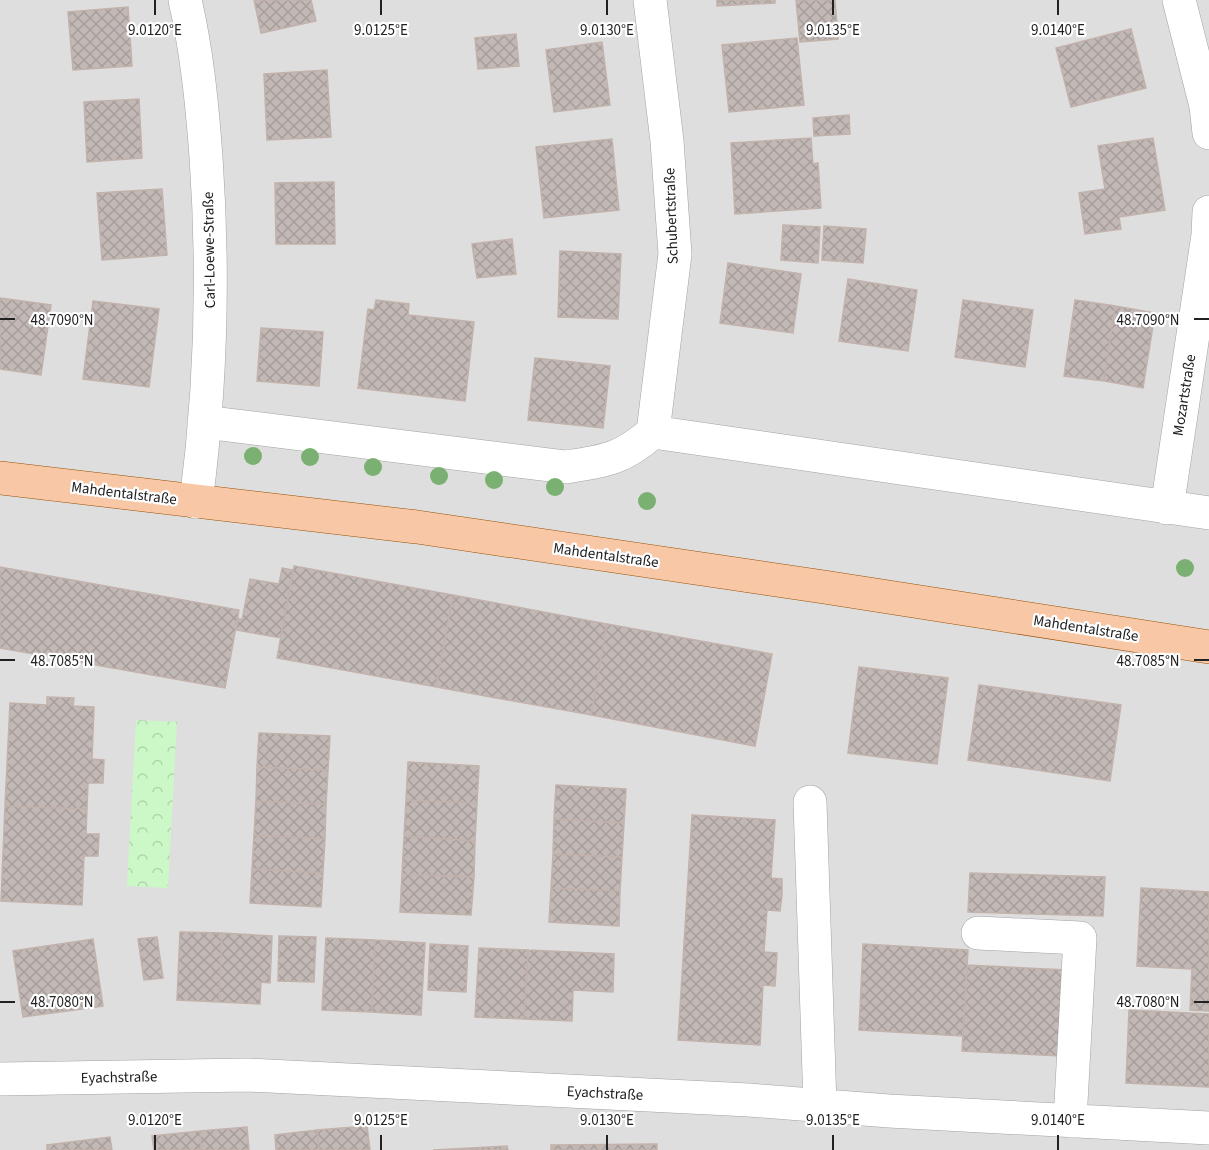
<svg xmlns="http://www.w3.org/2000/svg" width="1209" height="1150" font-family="'Source Sans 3',sans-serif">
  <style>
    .residential { fill: #dfdede }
    .park { fill: url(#park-crowns) }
    .building { fill: url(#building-cross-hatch); stroke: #c2b2ab; stroke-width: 1.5 }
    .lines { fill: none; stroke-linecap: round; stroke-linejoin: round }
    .minor-casing { stroke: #a2a2a2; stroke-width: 34 }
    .major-casing { stroke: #985106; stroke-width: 34 }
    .minor { stroke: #fff; stroke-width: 33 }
    .major { stroke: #f8c8a6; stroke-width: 33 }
    .tree { fill: #7ab071 }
    .ticks { fill: none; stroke: #212121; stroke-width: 2 }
    .labels { text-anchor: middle; stroke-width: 4.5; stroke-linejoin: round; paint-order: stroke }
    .street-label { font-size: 15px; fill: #212121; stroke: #fff }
    .ticks-label { font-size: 15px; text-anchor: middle; fill: #212121; stroke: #fff; stroke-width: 4.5; stroke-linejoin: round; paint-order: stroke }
  </style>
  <defs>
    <pattern id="park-crowns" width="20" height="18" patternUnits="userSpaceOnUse" patternTransform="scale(1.5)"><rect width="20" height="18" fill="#ccf8c8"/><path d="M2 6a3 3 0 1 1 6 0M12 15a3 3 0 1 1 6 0" fill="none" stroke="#afd4ac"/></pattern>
    <pattern id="building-cross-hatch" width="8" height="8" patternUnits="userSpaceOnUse" patternTransform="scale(1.5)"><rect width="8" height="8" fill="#c2b8b5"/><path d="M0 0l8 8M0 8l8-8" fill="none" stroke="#a69e9b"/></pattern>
  </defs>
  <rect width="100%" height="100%" fill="#f1ede8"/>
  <path class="residential" d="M0,0H1209V1150H0Z"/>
  <path class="park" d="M136,720L177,722L168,888L127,886Z"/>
  <path class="building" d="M254,0H311L316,21L261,33Z
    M717,0H775V3L717,6Z
    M796,0H835L838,39L800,42Z
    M128,7L132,66L73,70L68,12Z
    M1131,29L1146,88L1071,107L1056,48Z
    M516,34L519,66L478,69L475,38Z
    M797,38L804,105L729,112L722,45Z
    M602,42L610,105L554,112L546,50Z
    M327,70L331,137L267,140L264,74Z
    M139,99L142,158L87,162L84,102Z
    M849,115L850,134L814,136L813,118Z
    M811,138L813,164L818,163L821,208L735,214L731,143Z
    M1153,138L1165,210L1119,217L1121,229L1085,234L1079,193L1105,189L1098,146Z
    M612,139L619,210L544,218L536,147Z
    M334,182L335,244H276L275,183Z
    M162,189L167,255L102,260L97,193Z
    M783,225L820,227L818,263L781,260Z
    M824,226L866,229L863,263L822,260Z
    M512,239L516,274L477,278L472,244Z
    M560,251L621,254L618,319L558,317Z
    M728,263L801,274L793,333L720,323Z
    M848,279L917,290L908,351L839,341Z
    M0,298L51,305L41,375L0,369Z
    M376,300L409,304L408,315L474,322L465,401L358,388L368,309L374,310Z
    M963,300L1033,310L1025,367L955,357Z
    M1075,300L1115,306L1104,381L1064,376Z
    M93,301L159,309L149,387L83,379Z
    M1115,306L1155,313L1143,388L1104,381Z
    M261,328L323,332L319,386L257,381Z
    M535,358L610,366L603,428L528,420Z
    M294,566L453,595L436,687L277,658Z
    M0,567L239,610L225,688L0,648Z
    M282,568L293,570L281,638L236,630L238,618L242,620L250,579L279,584Z
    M453,595L607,624L591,715L436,687Z
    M607,624L772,654L755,746L591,715Z
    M859,667L948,678L937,764L848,753Z
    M979,685L1121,705L1110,781L968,760Z
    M47,697L74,698L73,706L94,707L92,759L104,760L103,783H88L87,809L5,806L10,703L47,705Z
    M259,733L330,736L328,770L257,767Z
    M408,762L479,766L477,803L406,800Z
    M257,767L328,770L326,804L256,801Z
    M556,785L626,789L624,823L554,819Z
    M406,800L477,803L475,841L404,836Z
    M256,801L326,804L325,839L254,835Z
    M5,806L87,809L86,834H99L98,856H84L82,905L1,901Z
    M692,815L775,820L771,878L782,879V895L780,911L767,910L764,952L777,953L775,986L763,985L760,1045L678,1040Z
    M554,819L624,823L622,857L553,854Z
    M254,835L325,839L323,873L252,869Z
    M404,836L475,841L474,877L402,874Z
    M553,854L622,857L620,891L551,888Z
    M252,869L323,873L321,907L250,903Z
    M970,873L1105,877L1103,916L968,912Z
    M402,874L474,877L471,915L400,912Z
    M551,888L620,891L619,926L549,922Z
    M1141,888L1209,892V1011L1190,1010L1192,969L1137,966Z
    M180,932L222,933L219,1002L177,1000Z
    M222,933L272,936L270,983L261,982L260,1004L219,1002Z
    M279,936L316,937L314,982L278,981Z
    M157,937L163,978L144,980L138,939Z
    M326,938L375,940L372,1012L322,1010Z
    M93,939L103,1006L23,1017L13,951Z
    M375,940L425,943L421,1015L372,1012Z
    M430,944L468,946L466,992L428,990Z
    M863,944L968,950L963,1036L859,1030Z
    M479,948L528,950L524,1019L475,1017Z
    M528,950L614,954L613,992L573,990L572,1021L524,1019Z
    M967,965L1066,970L1061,1056L962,1051Z
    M1129,1010L1209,1014V1087L1126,1083Z
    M367,1126L370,1150H319L317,1130Z
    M247,1127L249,1150H201L200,1131Z
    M317,1130L319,1150H276L275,1135Z
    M200,1131L201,1150H154L152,1136Z
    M110,1137L112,1150H47V1145Z
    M657,1144V1150H551V1145Z
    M507,1146L508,1150H433Z"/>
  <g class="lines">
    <g class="minor-casing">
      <path id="minor" d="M185,0C197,52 202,104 206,157C214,272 211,388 196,502
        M650,0L667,141L675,254L653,432
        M1179,0L1206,106L1209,133
        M204,422L566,467C606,461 622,459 653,432L1209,513
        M1167,508L1208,235L1209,212
        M810,802L820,1105
        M978,933L1080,938L1070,1121
        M0,1079L247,1075L749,1100L889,1111L1209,1128"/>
    </g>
    <g class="major-casing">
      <path id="major" d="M0,478L417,527L824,587L1209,647"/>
    </g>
    <use href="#minor" class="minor"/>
    <use href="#major" class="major"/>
  </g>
  <g class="tree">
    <circle cx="253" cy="456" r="9"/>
    <circle cx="310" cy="457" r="9"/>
    <circle cx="373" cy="467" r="9"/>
    <circle cx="439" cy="476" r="9"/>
    <circle cx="494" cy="480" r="9"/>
    <circle cx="555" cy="487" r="9"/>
    <circle cx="647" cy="501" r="9"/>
    <circle cx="1185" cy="568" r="9"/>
  </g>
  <path class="ticks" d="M155,0V15M381,0V15M607,0V15M833,0V15M1058,0V15M0,319H15M1194,319H1209M0,660H15M1194,660H1209M0,1002H15M1194,1002H1209M155,1135V1150M381,1135V1150M607,1135V1150M833,1135V1150M1058,1135V1150"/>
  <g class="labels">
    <g class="street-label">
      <text transform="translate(671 216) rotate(-92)" y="5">Schubertstraße</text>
      <text transform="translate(209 250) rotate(-91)" y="5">Carl-Loewe-Straße</text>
      <text transform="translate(1184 395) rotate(-81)" y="5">Mozartstraße</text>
      <text transform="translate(124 493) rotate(7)" y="5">Mahdentalstraße</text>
      <text transform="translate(606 555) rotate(8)" y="5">Mahdentalstraße</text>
      <text transform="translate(1086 628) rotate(9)" y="5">Mahdentalstraße</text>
      <text transform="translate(119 1077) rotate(-1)" y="5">Eyachstraße</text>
      <text transform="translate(605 1093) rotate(3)" y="5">Eyachstraße</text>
    </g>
  </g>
  <g class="ticks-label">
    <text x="155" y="35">9.0120°E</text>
    <text x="381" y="35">9.0125°E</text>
    <text x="607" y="35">9.0130°E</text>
    <text x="833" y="35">9.0135°E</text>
    <text x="1058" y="35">9.0140°E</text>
    <text x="62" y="325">48.7090°N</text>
    <text x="1148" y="325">48.7090°N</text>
    <text x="62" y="666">48.7085°N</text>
    <text x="1148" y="666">48.7085°N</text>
    <text x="62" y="1007">48.7080°N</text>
    <text x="1148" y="1007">48.7080°N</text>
    <text x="155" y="1125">9.0120°E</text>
    <text x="381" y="1125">9.0125°E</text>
    <text x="607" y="1125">9.0130°E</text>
    <text x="833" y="1125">9.0135°E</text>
    <text x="1058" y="1125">9.0140°E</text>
  </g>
</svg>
